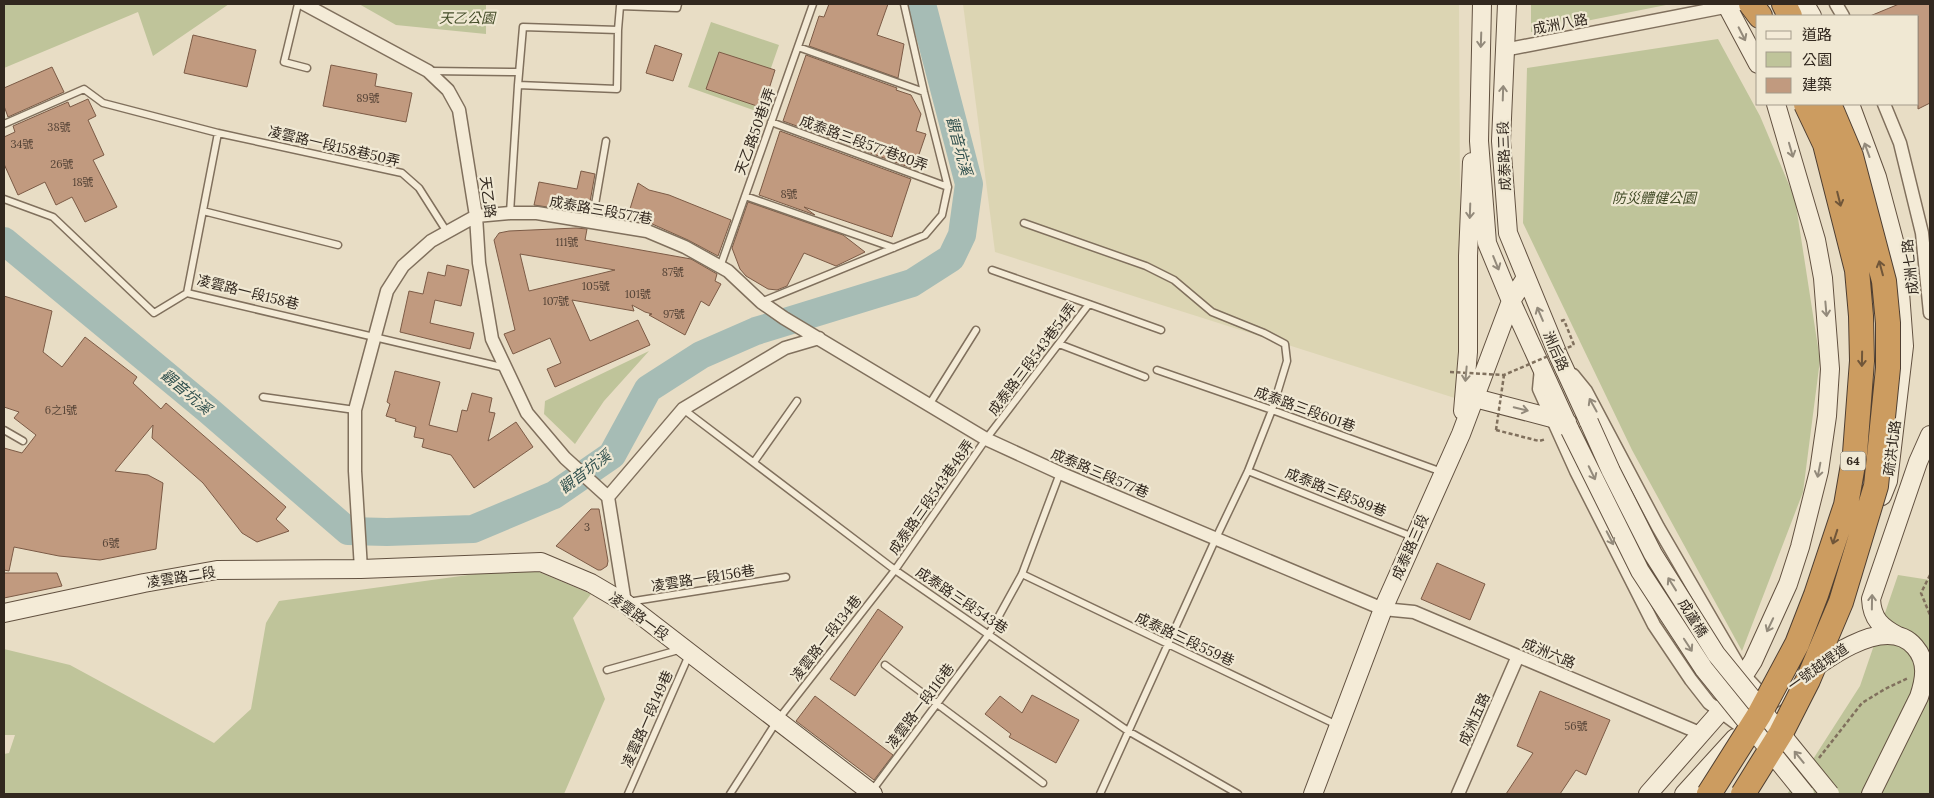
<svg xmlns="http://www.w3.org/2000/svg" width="1934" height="798" font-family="Lora,'Noto Sans TC',serif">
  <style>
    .farmland { fill: #dcd5b3 }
    .green { fill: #bfc49a }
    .water { fill: #a6bcb5; stroke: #6e8882 }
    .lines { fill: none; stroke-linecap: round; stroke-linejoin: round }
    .river { stroke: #a6bcb5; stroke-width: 28 }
    .building { fill: #c19a7f; stroke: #7c5b46; fill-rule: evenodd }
    .lane-casing { stroke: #80705d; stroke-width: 9 }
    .street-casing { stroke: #80705d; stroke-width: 15 }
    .secondary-casing { stroke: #625140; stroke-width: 20 }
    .highway-casing { stroke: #4e3e31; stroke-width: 26 }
    .path { stroke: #80705d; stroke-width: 2.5; stroke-dasharray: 4 2.5; stroke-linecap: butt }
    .lane { stroke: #f4ebd7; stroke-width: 6 }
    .street { stroke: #f4ebd7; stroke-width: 12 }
    .secondary { stroke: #f4ebd7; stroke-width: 18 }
    .highway { stroke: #cc9c60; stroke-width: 24 }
    .secondary-bridge-casing { stroke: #625140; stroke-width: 20; stroke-linecap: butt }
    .highway-bridge-casing { stroke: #4e3e31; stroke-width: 26; stroke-linecap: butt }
    .path-bridge { stroke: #80705d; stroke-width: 2.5; stroke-dasharray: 4 2.5; stroke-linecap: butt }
    .secondary-bridge { stroke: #f4ebd7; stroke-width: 18 }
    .highway-bridge { stroke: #cc9c60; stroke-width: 24 }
    .oneway { stroke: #938a7b }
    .oneway2 { stroke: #705639 }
    .labels { text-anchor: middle; stroke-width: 4.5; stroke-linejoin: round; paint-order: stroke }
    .number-label { font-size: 11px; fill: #564437 }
    .shield { fill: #f0e8d3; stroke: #6b6255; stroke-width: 1 }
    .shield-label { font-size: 12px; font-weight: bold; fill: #32281f }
    .park-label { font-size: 14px; font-style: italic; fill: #434c28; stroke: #f0e8d3 }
    .street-label { font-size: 14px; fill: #32281f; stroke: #f0e8d3 }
    .water-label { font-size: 15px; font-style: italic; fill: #30504e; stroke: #f0e8d3 }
  </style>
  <rect width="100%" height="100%" fill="#e8ddc5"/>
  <path class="farmland" d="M963,4H1459L1461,400L995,252Z"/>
  <path class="green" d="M4,4H229L153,56L138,12L4,68Z
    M359,4H486V34L396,25Z
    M1531,4H1671L1531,32Z
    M711,22L779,45L756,111L688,87Z
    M1718,39L1760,116L1795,199L1820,360L1803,492L1742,651L1632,450L1523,223L1527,68Z
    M649,351L604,401L575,444L544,414L545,401Z
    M527,567L591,594L573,618L605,699L564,794H4V754L9,753L15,735H4V649L70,665L214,743L251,709L266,623L279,601Z
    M1898,575L1930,580V794H1787L1808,767L1860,686Z"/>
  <path class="water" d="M918,4H928L933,25L923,33Z"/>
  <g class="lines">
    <path class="river" d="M4,241L208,410L348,531L387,532L473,529L554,495L612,455L648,389L701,355L756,331L912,283L951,258L962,235L969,184L922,4"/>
  </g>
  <path class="building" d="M829,4H888L877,35L904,44L898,78L809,46L819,16L824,17Z
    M1899,4H1930V103L1918,109V16H1870Z
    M193,35L256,50L247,87L184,73Z
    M655,45L682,54L673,81L646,73Z
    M719,52L775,70L763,108L706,89Z
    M806,55L897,88L896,90L911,95L921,114L916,131L926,134L914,169L783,121Z
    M331,65L377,74L375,86L412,93L406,122L323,106Z
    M52,67L64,92L8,117L4,106V88Z
    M88,99L96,116L88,120L104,155L93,160L117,207L85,222L72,197L56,205L45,182L18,195L4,164V137L15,132L13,126L68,102L70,107Z
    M780,131L911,179L892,237L804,207L815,215L759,195Z
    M581,171L595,174L588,213L534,205L539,182L577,189Z
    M638,183L649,190L669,195L731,220L718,256L688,240L650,223L639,222L640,215L629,212Z
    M748,202L843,235L865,252L836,266L804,253L787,286L777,290L768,289L746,276L740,269L732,248Z
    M576,228L587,229L585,240L691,259L717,274L715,281L721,284L709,306L701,301L685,335L649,315L652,314L645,312L632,305L634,311L572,300L590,341L638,320L650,345L555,387L547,369L561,363L550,338L513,354L504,334L515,330L494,240L499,233L509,231ZM520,254L615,270L529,291Z
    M447,265L469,270L461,306L435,300L430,323L474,333L470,349L400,332L409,291L423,294L428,272L445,276Z
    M4,296L52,311L43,352L62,367L85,337L137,377L133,383L161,409L166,403L286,507L276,519L289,531L257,542L242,533L203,483L152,438L153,425L115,471L148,475L163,483L156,549L100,560L59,556L14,547L9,571L4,570V448L22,453L36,435L14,418L19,412L4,407Z
    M395,371L440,382L429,425L457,432L462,410L467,411L472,393L492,398L489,412L495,413L488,441L516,422L533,447L474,488L451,455L422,447L424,439L414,437L416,427L395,421L396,419L386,416L390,404L387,402Z
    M591,509H599L608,561L607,566L601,570H598L556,546Z
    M1437,563L1485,584L1470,620L1421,599Z
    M4,573H57L62,586L4,598Z
    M878,609L903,627L855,696L830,679Z
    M1540,691L1610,720L1586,775L1576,770L1560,794H1506L1533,753L1517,746Z
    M1032,695L1079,720L1056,763L1009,737L1011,734L985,714L1000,696L1022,713Z
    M815,696L893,755L874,780L796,721Z"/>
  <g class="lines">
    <g class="lane-casing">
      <path id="lane" d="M298,4L284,62L307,68
        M798,47L924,92
        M430,71L519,72
        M518,85L523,27L618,30
        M771,122L948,187
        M4,124L84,89L103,103L218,133L402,173L419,188L447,232
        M745,196L894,248
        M4,199L53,217L154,313L187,293
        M203,211L338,245
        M510,213L518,85L617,89L618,30L620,6L677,8L678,4
        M592,222L606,141
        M1024,223L1146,266L1174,280L1212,312L1264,333L1285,344L1287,361L1272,410L1248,471L1216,538L1100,794
        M720,267L813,4
        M187,293L506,368
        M187,293L218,133
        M761,302L925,235L942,215L948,187L924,92L904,4
        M1089,304L1161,330
        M1059,344L1145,377
        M1157,370L1272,410L1442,472
        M263,397L355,410
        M929,405L976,330
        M683,409L895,570L1128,731L1238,794
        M4,430L23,441
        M754,462L797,401
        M1248,471L1413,537
        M1022,574L1337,725
        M628,602L786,577
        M885,665L1043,783
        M607,670L682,649
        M871,792L989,634L1022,574L1060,473
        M628,794L689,655
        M730,794L777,721L895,570L986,439L1089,304L992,270"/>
    </g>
    <g class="street-casing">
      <path id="street" d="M304,4L428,71L448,90L459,110L476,216L479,263L492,339L527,413L565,458L608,497
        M1836,4L1843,16
        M1504,50L1740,4
        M1884,104L1900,143L1922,233L1930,313
        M1541,368L1539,389L1576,471L1654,625L1691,680L1709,703L1744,729
        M1573,375L1586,391L1658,527L1744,675L1769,702
        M608,497L683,409L785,348L819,338
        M608,497L625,603
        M361,569L355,471V410L387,291L403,266L431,241L476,216L510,213H537L647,231L685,247L728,271L761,302L784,318L986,439L1060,473L1383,609L1414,612L1702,734
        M1458,794L1518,656"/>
    </g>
    <g class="secondary-casing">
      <path id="secondary" d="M1482,4L1479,141L1487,243L1511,301L1570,430
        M1507,4L1501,141L1508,233L1559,357L1589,422
        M1726,4L1758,64
        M1805,4L1812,16
        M1850,104L1877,177L1897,252L1904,346L1888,481L1882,496
        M1475,398L1567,422
        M1463,411L1468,352V256L1472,162
        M4,613L144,583L217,570L361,569L541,562L591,583L625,603L873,794
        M1898,636C1881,627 1872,619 1871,599L1918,462L1930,435
        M1769,702C1798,681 1880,606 1915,647C1928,662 1925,679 1919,697L1871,794
        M1313,794L1383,609L1461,434L1511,301L1525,279
        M1648,794L1720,712L1753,661L1788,584L1800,547L1819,471L1827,416L1830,369L1823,278L1816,240L1776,104
        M1684,794L1735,738"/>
    </g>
    <g class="highway-casing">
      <path id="highway" d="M1751,4L1760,16
        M1784,4L1790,16"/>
    </g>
    <path class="path" d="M1561,321L1564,320L1574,345
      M1496,430L1539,441L1546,439
      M1930,575L1921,593L1930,615
      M1819,758L1862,703L1885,689L1908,678"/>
    <use href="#lane" class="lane"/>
    <use href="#street" class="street"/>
    <use href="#secondary" class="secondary"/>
    <use href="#highway" class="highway"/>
    <g class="secondary-bridge-casing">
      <path id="secondary-bridge" d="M1589,422L1611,471L1653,554L1716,654L1830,794
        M1570,430L1640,571L1704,669L1805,794"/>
    </g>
    <g class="highway-bridge-casing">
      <path id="highway-bridge" d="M1709,794L1759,715L1797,644L1816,595L1846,505L1855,453L1862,361L1861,316L1857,270L1825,144L1806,104
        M1743,794L1781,733L1808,680L1841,602L1876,486L1888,368V323L1884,281L1851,156L1829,104"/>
    </g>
    <path class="path-bridge" d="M1450,372L1504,375L1574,345
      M1496,430L1504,375"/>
    <use href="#secondary-bridge" class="secondary-bridge"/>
    <use href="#highway-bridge" class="highway-bridge"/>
  </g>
  <defs><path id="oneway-shaft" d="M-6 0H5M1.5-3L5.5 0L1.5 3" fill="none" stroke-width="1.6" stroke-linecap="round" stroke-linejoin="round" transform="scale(1.25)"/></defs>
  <g class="oneway">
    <use href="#oneway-shaft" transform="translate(1742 34) rotate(63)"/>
    <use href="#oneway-shaft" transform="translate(1481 40) rotate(92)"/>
    <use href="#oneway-shaft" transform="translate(1503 93) rotate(-88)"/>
    <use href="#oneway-shaft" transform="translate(1791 150) rotate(74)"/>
    <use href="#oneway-shaft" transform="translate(1867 150) rotate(-110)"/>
    <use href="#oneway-shaft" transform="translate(1470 211) rotate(92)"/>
    <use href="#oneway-shaft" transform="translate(1496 263) rotate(68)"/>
    <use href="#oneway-shaft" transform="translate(1826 309) rotate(85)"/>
    <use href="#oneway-shaft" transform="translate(1540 314) rotate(-113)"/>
    <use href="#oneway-shaft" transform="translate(1466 374) rotate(95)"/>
    <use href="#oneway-shaft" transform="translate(1593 405) rotate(-119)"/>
    <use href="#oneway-shaft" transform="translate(1521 409) rotate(14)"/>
    <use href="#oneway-shaft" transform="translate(1819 470) rotate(101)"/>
    <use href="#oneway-shaft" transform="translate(1592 473) rotate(64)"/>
    <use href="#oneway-shaft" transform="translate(1610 538) rotate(63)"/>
    <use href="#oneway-shaft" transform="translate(1672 584) rotate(-122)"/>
    <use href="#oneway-shaft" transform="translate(1872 602) rotate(-89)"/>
    <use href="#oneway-shaft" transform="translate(1770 625) rotate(115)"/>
    <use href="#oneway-shaft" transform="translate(1688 645) rotate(57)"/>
    <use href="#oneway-shaft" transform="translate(1799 757) rotate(-129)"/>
  </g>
  <g class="oneway2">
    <use href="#oneway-shaft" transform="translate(1839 199) rotate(76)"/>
    <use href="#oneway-shaft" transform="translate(1881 268) rotate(-105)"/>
    <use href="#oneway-shaft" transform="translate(1862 359) rotate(91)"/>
    <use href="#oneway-shaft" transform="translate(1835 537) rotate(108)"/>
  </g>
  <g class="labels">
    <g class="number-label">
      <text x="368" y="102">89號</text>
      <text x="59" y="131">38號</text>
      <text x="22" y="148">34號</text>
      <text x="62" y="168">26號</text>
      <text x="83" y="186">18號</text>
      <text x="789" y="198">8號</text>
      <text x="567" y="246">111號</text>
      <text x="673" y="276">87號</text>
      <text x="596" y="290">105號</text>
      <text x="638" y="298">101號</text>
      <text x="556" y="305">107號</text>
      <text x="674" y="318">97號</text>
      <text x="61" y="414">6之1號</text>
      <text x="587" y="531">3</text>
      <text x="111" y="547">6號</text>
      <text x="1576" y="730">56號</text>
    </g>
    <rect class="shield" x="1840.5" y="451.5" width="25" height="19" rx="4"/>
    <g class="shield-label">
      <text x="1853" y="465">64</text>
    </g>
    <g class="park-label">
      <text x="467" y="23">天乙公園</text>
      <text x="1654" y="203">防災體健公園</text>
    </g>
    <g class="street-label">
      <text transform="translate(1560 24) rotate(-11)" y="5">成洲八路</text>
      <text transform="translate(755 131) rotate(-70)" y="5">天乙路50巷1弄</text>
      <text transform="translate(864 143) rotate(20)" y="5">成泰路三段577巷80弄</text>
      <text transform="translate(334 146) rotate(13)" y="5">凌雲路一段158巷50弄</text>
      <text transform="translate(1504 156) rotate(-92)" y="5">成泰路三段</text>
      <text transform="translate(488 197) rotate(82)" y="5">天乙路</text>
      <text transform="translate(601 210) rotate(10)" y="5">成泰路三段577巷</text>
      <text transform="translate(1910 267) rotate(-96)" y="5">成洲七路</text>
      <text transform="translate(248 292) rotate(14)" y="5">凌雲路一段158巷</text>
      <text transform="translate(1556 351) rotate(66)" y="5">洲后路</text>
      <text transform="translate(1032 359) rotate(-53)" y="5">成泰路三段543巷54弄</text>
      <text transform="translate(1305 409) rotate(20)" y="5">成泰路三段601巷</text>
      <text transform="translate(1892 448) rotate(-83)" y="5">疏洪北路</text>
      <text transform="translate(1100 473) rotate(23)" y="5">成泰路三段577巷</text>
      <text transform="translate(1336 492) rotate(22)" y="5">成泰路三段589巷</text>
      <text transform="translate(931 497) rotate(-55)" y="5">成泰路三段543巷48弄</text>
      <text transform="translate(1410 547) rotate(-66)" y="5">成泰路三段</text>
      <text transform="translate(181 577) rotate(-9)" y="5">凌雲路二段</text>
      <text transform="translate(703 578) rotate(-9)" y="5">凌雲路一段156巷</text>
      <text transform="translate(962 600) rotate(34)" y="5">成泰路三段543巷</text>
      <text transform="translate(639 616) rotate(36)" y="5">凌雲路一段</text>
      <text transform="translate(1693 618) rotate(58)" y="5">成蘆橋</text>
      <text transform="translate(826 638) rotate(-52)" y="5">凌雲路一段134巷</text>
      <text transform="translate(1185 639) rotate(25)" y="5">成泰路三段559巷</text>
      <text transform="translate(1549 653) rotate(23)" y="5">成洲六路</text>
      <text transform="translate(1818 667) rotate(-35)" y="5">一號越堤道</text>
      <text transform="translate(920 706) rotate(-53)" y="5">凌雲路一段116巷</text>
      <text transform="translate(647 719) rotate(-66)" y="5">凌雲路一段149巷</text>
      <text transform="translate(1474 719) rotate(-66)" y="5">成洲五路</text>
    </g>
    <g class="water-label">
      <text transform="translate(959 146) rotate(75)" y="5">觀音坑溪</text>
      <text transform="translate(186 392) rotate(40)" y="5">觀音坑溪</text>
      <text transform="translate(585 472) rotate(-37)" y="5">觀音坑溪</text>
    </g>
  </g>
  <rect width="1934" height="798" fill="none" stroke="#32281f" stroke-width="10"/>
  <rect x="1756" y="15" width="162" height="90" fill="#f0e8d3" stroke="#a49b8b"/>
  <rect x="1766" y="31" width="25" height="8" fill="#f4ebd7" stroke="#a49b8b"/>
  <text x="1802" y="40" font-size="15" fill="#32281f">道路</text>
  <rect x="1766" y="52" width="25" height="15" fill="#bfc49a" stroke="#a49b8b"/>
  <text x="1802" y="65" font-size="15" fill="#32281f">公園</text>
  <rect x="1766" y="78" width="25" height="15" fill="#c19a7f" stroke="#a49b8b"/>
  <text x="1802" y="90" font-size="15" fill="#32281f">建築</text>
</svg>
